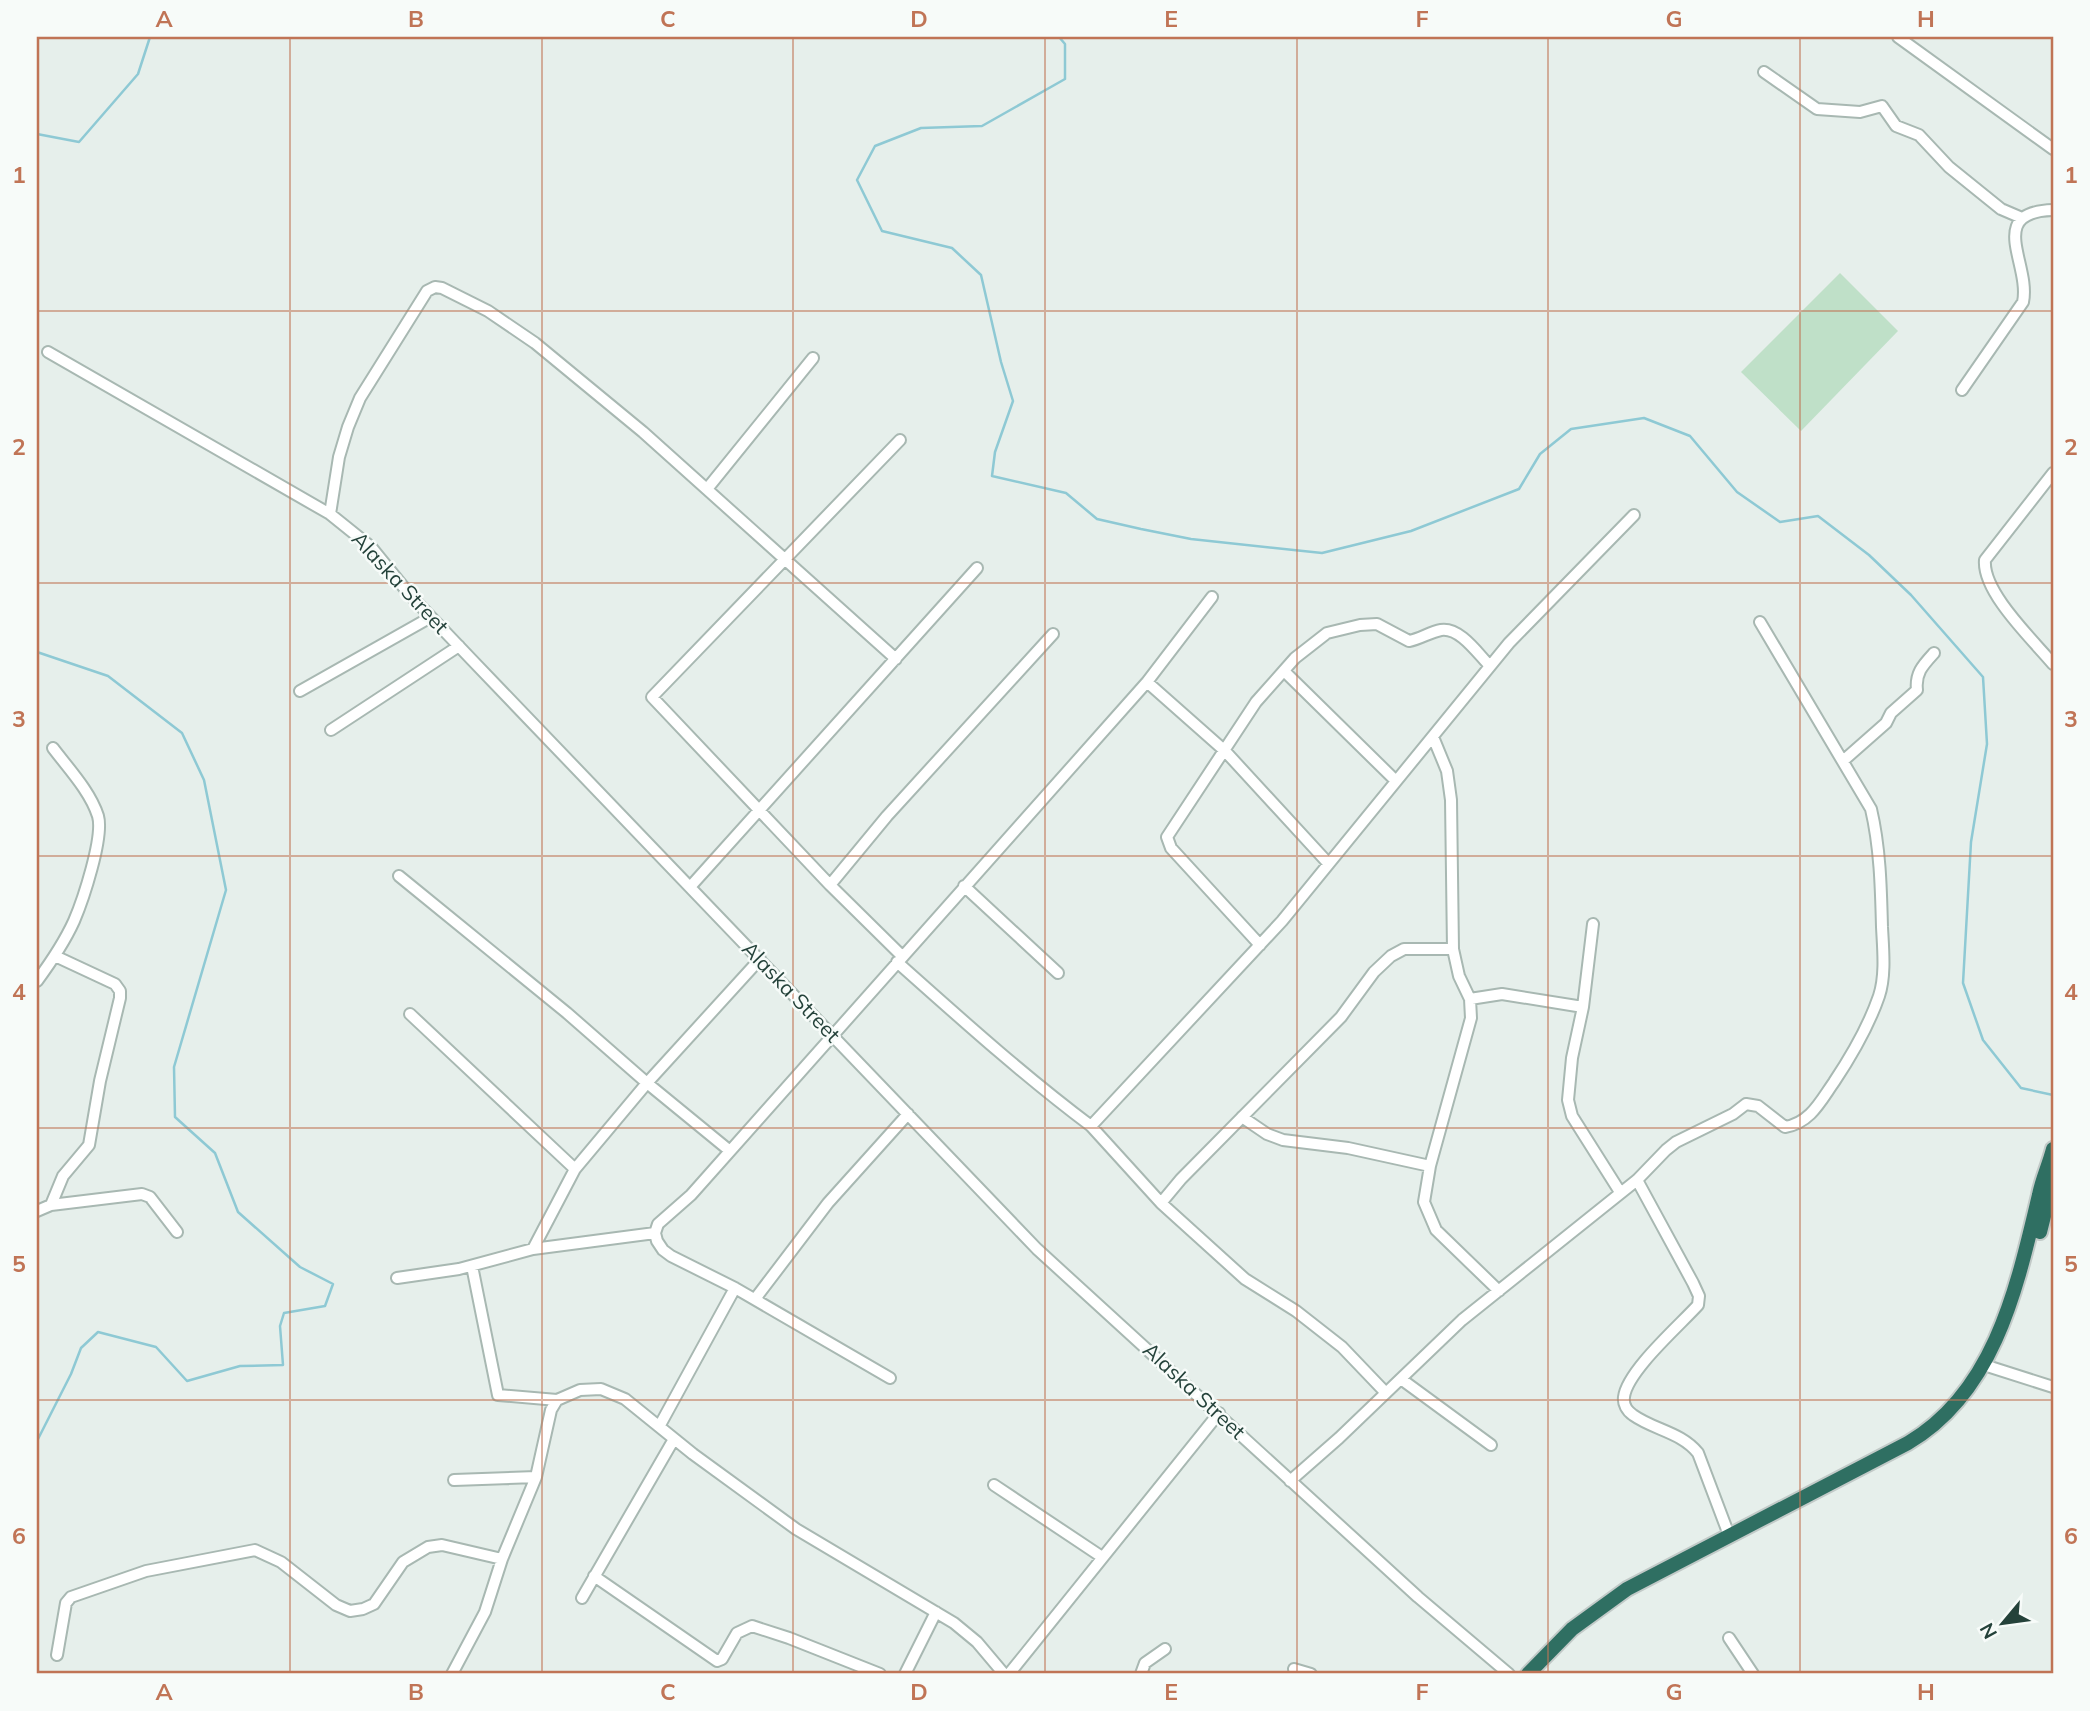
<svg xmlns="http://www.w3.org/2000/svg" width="2090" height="1711" font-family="Mulish,sans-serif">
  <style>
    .green { fill: #bfe0c8 }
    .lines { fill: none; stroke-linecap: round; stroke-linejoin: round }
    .stream { stroke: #8ec9d4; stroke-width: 2.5 }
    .minor-casing { stroke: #a8b8b2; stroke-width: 14 }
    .highway-casing { stroke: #c2cac8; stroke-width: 18 }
    .minor { stroke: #fff; stroke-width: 10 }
    .highway { stroke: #2f6f62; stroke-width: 14 }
    .grid { fill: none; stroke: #c07456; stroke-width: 2; stroke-opacity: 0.55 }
    .labels { text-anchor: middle; stroke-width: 5; stroke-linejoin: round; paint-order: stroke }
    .street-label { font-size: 21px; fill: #24423a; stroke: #f7fbf9 }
    .neatline { fill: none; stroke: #c07456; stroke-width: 2.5 }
    .grid-label { font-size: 23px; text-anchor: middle; font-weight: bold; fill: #c07456 }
  </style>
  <rect width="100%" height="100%" fill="#e6efeb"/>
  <path class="green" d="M1840,273L1898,331L1801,431L1741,372Z"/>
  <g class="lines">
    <path class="stream" d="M1059,37L1065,44V79L982,126L921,128L875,146L857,180L882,231L952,248L981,275L1001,362L1013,401L995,452L992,476L1066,493L1097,519L1141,529L1191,539L1322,553L1411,531L1519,489L1540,454L1571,429L1644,418L1690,436L1737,492L1780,522L1818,516L1869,555L1911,595L1983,677L1987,744L1971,842L1963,983L1983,1040L2021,1088L2053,1095
      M37,134L79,142L138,74L150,37
      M37,652L108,676L182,733L204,780L226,890L174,1067L175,1117L215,1153L238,1212L300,1267L333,1284L325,1306L284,1313L280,1326L283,1365L240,1366L187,1381L156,1347L98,1332L81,1348L71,1374L37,1441"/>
    <g class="minor-casing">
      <path id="minor" d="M1898,37L2053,149
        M1764,72L1817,109L1860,112L1882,106L1896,126L1919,135L1949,167L2001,209L2022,218
        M48,352L330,514L371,547L410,595L472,660L1037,1249L1418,1597L1509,1674
        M1962,390L2023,302C2031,264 1985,212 2053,210
        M900,440L652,697L830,885L902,956
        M2053,473L1985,560C1982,592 2033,640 2053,664
        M707,489L813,358
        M330,514L339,457L348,427L360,398L427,291L435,287L442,288L488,311L535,343L643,432L896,659
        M1284,671L1396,781
        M1147,682L1225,751L1328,863
        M300,691L431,617
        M331,730L459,646
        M1433,737L1447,771L1451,800L1453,949L1459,976L1470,999L1471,1018L1430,1166L1424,1202L1436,1230L1499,1291
        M1844,760L1886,723L1891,713L1917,690C1915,673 1923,665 1934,653
        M399,876L567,1013L647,1083L730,1151
        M830,885L887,816L1053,634
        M964,886L1058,973
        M690,887L977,568
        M1593,924L1583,1007L1572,1058L1568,1100L1572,1116L1620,1192
        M1260,945L1171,848L1167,837L1256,702L1295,658L1327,633L1360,625L1377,624L1409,641C1420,639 1430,632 1441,630C1460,627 1478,654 1490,666
        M897,962C961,1019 1023,1075 1091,1126L1282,921L1509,643L1634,515
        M37,981C51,962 64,943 74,921C83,900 104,837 98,816C90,791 68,768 53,748
        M1470,999L1502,994L1583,1007
        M410,1014L575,1169
        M1242,1117L1267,1134L1283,1140L1348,1148L1430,1166
        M1091,1126L1161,1203
        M1637,1180L1693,1283L1699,1296L1698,1305C1680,1325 1627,1371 1624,1397C1623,1404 1627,1411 1633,1415C1654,1430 1681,1432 1698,1453L1729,1535
        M51,1205L63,1176L89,1145L100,1081L120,998V991L115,984L55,956
        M37,1211L51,1205L142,1194L150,1197L177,1232
        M533,1249L575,1169L647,1083L760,959
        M472,1266L498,1395L557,1400
        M397,1278L459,1269L533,1249L655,1233
        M755,1299L828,1203L908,1114
        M1984,1365L2053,1387
        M890,1378L735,1288L671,1256L663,1250L657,1241L655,1233L658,1224L691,1195L1147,682L1212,597
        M1401,1379L1491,1445
        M1386,1393L1342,1347L1296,1311L1245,1279L1161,1203L1181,1179L1341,1017L1374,972L1391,956L1404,949H1453
        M660,1425L735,1288
        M454,1480L536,1477
        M1290,1481L1339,1438L1462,1320L1637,1180L1666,1150L1676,1142L1733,1114L1746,1104L1758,1106L1785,1127C1810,1123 1820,1102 1834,1082C1852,1055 1868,1028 1879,996C1886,975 1883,948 1882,927C1881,887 1880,847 1871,809L1760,622
        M994,1485L1102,1557
        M594,1576L717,1661L722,1659L737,1633L752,1626L789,1638L880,1674
        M582,1598L674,1439
        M1729,1638L1753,1674
        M57,1655L66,1603L71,1597L146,1571L255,1550L281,1562L336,1605L350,1611L363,1609L374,1604L403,1562L428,1547L442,1545L502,1559
        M1294,1669L1311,1674
        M452,1674L485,1612L502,1559L536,1477L551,1410L557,1400L580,1390L601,1389L625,1399L693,1454L796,1529L954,1623L977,1642L1004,1674
        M905,1674L936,1612
        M1009,1674L1219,1413
        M1141,1674L1145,1663L1165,1649"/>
    </g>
    <g class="highway-casing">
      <path id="highway" d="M2040,1232L2052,1184L2050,1170
        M1528,1674L1572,1629L1627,1589L1908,1443C1995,1392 2017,1287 2039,1195C2042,1179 2049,1165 2053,1149"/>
    </g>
    <use href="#minor" class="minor"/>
    <use href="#highway" class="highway"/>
  </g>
  <path class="grid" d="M290,37V1674M542,37V1674M793,37V1674M1045,37V1674M1297,37V1674M1548,37V1674M1800,37V1674M37,311H2053M37,583H2053M37,856H2053M37,1128H2053M37,1400H2053"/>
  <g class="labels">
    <g class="street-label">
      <text transform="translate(400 583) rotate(47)" y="7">Alaska Street</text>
      <text transform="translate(791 992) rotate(46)" y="7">Alaska Street</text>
      <text transform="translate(1194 1391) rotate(43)" y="7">Alaska Street</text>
    </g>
  </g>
  <rect width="2090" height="1711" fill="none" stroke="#f7fbf9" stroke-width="77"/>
  <g transform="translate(2003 1623) rotate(241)" stroke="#f7fbf9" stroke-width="5" paint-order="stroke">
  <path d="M0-5L12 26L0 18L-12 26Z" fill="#24423a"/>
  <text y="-10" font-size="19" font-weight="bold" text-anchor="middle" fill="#24423a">N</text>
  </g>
  <rect x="38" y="38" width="2014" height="1634" class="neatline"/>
  <g class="grid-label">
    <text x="164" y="27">A</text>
    <text x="416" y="27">B</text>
    <text x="668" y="27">C</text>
    <text x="919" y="27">D</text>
    <text x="1171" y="27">E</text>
    <text x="1422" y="27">F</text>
    <text x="1674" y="27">G</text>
    <text x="1926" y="27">H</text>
    <text x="19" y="183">1</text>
    <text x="2071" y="183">1</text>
    <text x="19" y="455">2</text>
    <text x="2071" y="455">2</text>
    <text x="19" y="727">3</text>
    <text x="2071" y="727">3</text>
    <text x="19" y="1000">4</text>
    <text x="2071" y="1000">4</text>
    <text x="19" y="1272">5</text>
    <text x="2071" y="1272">5</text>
    <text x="19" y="1544">6</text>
    <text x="2071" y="1544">6</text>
    <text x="164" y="1700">A</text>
    <text x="416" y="1700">B</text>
    <text x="668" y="1700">C</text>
    <text x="919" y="1700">D</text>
    <text x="1171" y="1700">E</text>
    <text x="1422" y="1700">F</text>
    <text x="1674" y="1700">G</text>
    <text x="1926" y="1700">H</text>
  </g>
</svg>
